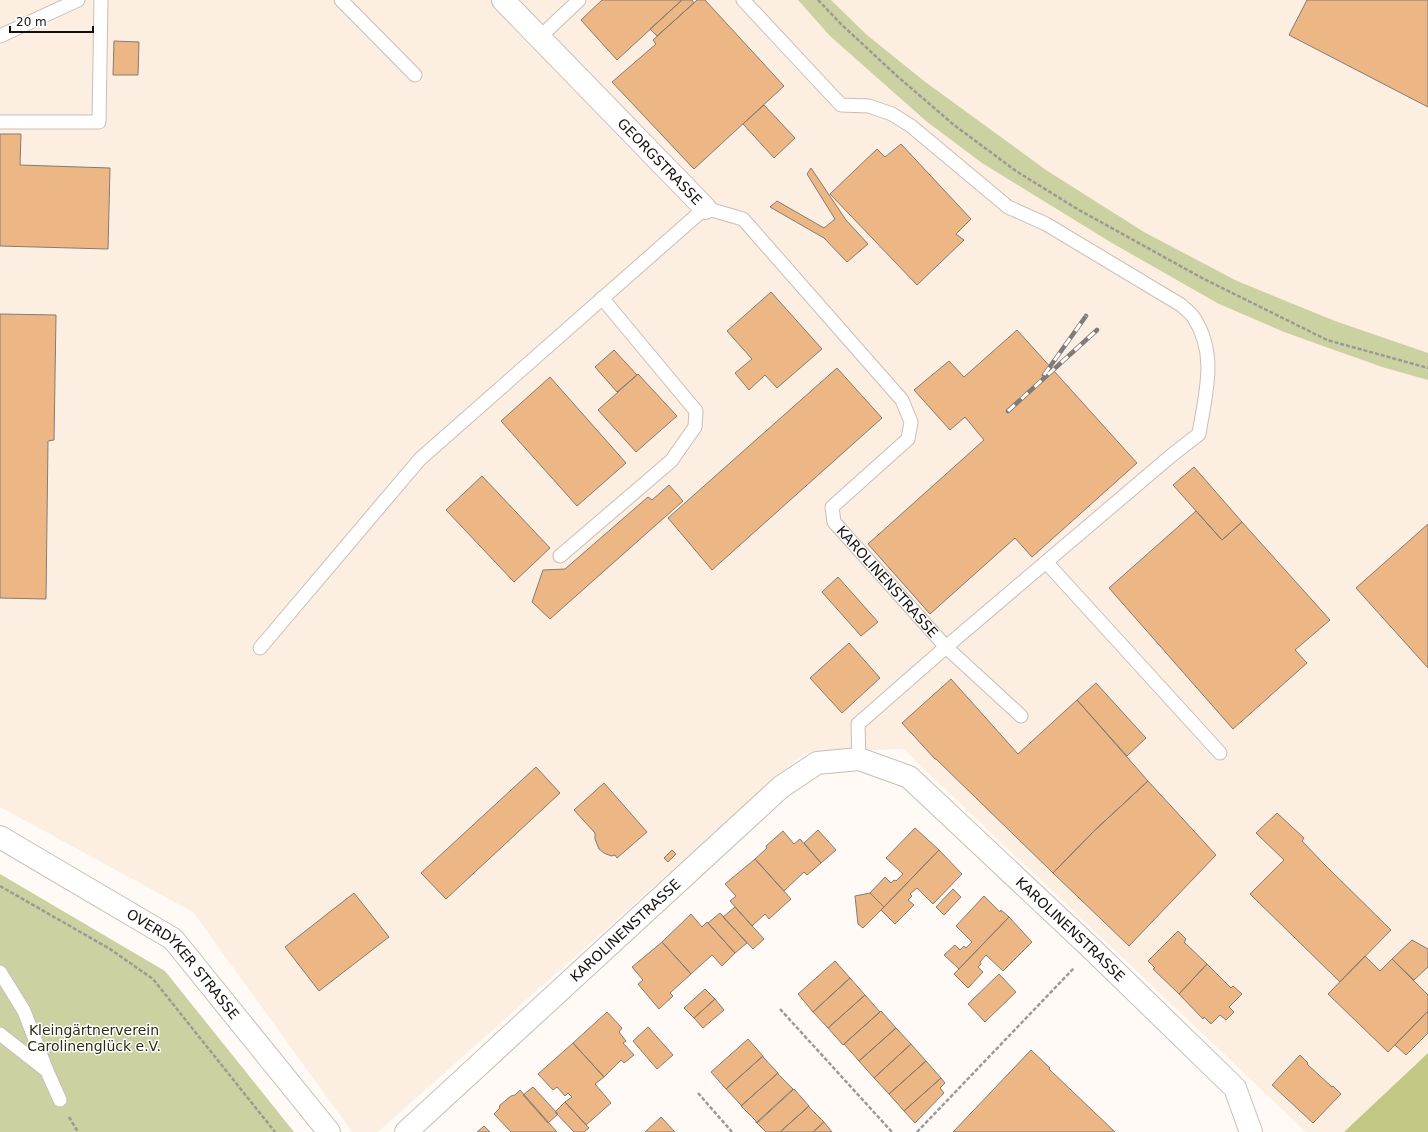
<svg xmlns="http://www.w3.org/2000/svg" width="1428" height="1132" font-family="'DejaVu Sans',sans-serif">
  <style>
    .built { fill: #fdeee2 }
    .green { fill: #ccd1a1 }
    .forest { fill: #c2c883 }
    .building { fill: #edb685; stroke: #857b72 }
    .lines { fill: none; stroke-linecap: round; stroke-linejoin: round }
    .service-casing { stroke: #c9beb4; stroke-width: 15 }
    .minor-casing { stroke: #c9beb4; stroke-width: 24 }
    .path { stroke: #9d9995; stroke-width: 2.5; stroke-dasharray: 4 2; stroke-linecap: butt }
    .service { stroke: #fff; stroke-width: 13 }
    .minor { stroke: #fff; stroke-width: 22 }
    .rail-casing { stroke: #807b78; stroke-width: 4.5 }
    .rail { stroke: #fff; stroke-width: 3; stroke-dasharray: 9; stroke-linecap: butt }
    .labels { text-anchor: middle; stroke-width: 3; stroke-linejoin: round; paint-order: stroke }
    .street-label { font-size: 14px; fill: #14100d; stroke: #fff }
    .park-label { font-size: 14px; fill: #2b2d0f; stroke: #fff }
  </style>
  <rect width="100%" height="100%" fill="#fffaf6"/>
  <path class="built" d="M0,0H1428V1053L1344,1132H1306L903,749L804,753L378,1132H352L193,912L0,807Z"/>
  <path class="green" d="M798,0H831L867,35L924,81L1046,170L1144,232L1237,281L1335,321L1428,353V380L1382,367L1284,332L1219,304L1112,243L982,163L926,121L830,36Z
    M0,874L165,971L294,1132H0Z"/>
  <path class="forest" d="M1428,1053V1132H1344Z"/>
  <path class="building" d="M602,0H682L617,60L581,20Z
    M682,0H692L694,3L657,36L650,29Z
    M697,0H705L784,86L694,169L612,82L656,44L653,40Z
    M1307,0H1428V107L1289,35Z
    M114,41L139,42L138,75H113Z
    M764,105L795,138L774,158L743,124Z
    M0,134H21L20,165L110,168L108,249L0,246Z
    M901,144L971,219L956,234L964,240L917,285L830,194L877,149L885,157Z
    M811,168L846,220L868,244L847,262L824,238L770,207L777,201L824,228L835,219L807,174Z
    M771,292L822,349L777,388L765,375L749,390L735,373L752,359L727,331Z
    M0,314L56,315L54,440L48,441L46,599L0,598Z
    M1017,330L1137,463L1032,557L1015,538L930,614L868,544L984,440L965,417L950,430L914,390L949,361L964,377Z
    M614,350L637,375L617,392L595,367Z
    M837,368L882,418L712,570L668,518Z
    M638,374L677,416L636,452L598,410Z
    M550,377L626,463L577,506L501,421Z
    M1194,467L1242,522L1222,540L1173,485Z
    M482,476L550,548L514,582L446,510Z
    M669,485L683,501L550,619L532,602L543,570L565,569L648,497L652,500Z
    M1196,511L1222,540L1242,522L1330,620L1295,650L1307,663L1233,729L1109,588Z
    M1428,524V668L1356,588Z
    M838,577L878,622L861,636L822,592Z
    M849,643L880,678L842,713L810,678Z
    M951,679L1018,754L1077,700L1148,781L1094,831L1053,873L936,759H935L902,723Z
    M1096,683L1146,738L1127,756L1077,700Z
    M536,767L560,793L446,899L421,873Z
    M1148,781L1216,855L1129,946L1053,873L1094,831Z
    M604,783L647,832L617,858L615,855L611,856L604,853L599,849L595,839V833L574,810Z
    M1277,813L1304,838L1302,841L1324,864L1391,930L1340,982L1250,894L1284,860L1256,833Z
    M915,828L939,850L884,907L870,893L885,877L891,883L894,880L896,881L903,874L886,858Z
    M818,830L836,850L821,863L804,843Z
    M783,831L794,844L800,839L821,863L807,875L804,872L784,891L755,859L767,848L766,846Z
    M672,850L676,854L668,862L664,858Z
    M939,850L962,874L933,904L917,888L910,894L912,896L908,900L914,905L895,924L881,910Z
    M755,859L791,899L769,919L765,914L752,926L730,901L736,896L725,884Z
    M953,889L961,897L944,915L936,907Z
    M354,893L389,937L319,991L285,947Z
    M870,893L884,907L863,928L858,924L855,896Z
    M984,896L1000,912L1001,910L1009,917L959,969L944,955L955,945L960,950L964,946L966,948L972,942L956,926Z
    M735,907L764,939L753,949L723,917Z
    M720,913L747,943L735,953L708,923Z
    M691,914L702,927L707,922L735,953L722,966L712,955L691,974L662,942Z
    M1009,917L1032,942L1003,971L986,955L980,962L981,964L978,967L983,972L968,988L954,974Z
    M1178,931L1186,939L1184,942L1207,964L1179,994L1153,969L1155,968L1148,961Z
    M1412,940L1428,949V967L1414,980L1392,959Z
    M662,942L691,974L670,993L673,996L659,1009L638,984L643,980L632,967Z
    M1365,956L1380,971L1392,959L1428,995V1011L1388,1052L1328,994Z
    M835,961L850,978L813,1012L798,994Z
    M1207,964L1231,988L1233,986L1242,994L1229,1007L1234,1012L1226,1020L1220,1015L1211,1024L1204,1017L1203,1019L1179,994Z
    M999,974L1016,992L985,1022L968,1004Z
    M850,978L865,995L828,1028L813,1012Z
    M705,989L715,999L694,1018L684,1008Z
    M865,995L880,1012L843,1045L828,1028Z
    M715,999L724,1010L703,1028L694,1018Z
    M881,1011L896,1028L859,1061L844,1044Z
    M1428,1011V1033L1406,1055L1395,1045Z
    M607,1012L622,1028L619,1032L626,1041L623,1043L634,1055L624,1063L621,1060L604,1077L573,1043Z
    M648,1027L673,1055L657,1069L633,1041Z
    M896,1028L911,1044L874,1078L859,1061Z
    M748,1039L763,1056L726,1089L711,1072Z
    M573,1043L604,1077L595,1084L611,1103L586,1125L565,1102L572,1097L568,1093L565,1096L557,1087L553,1090L538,1074Z
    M911,1044L926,1061L889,1094L874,1078Z
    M1031,1050L1050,1068L1049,1069L1115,1132H953Z
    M1300,1055L1308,1063L1307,1064L1332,1087L1333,1086L1341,1094L1313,1123L1272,1085Z
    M763,1056V1057L778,1073L741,1106V1105L726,1089Z
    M926,1061L941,1078L904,1111L889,1094Z
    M778,1073V1074L793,1089L756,1123V1121L741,1106Z
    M941,1078L945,1083L940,1088L944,1093L915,1123L904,1111Z
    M533,1087L558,1114L548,1123L523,1095Z
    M794,1089L809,1106L780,1132H766L757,1123Z
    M520,1090L549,1123L557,1132H511L494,1114L499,1109L500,1105L511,1096L515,1095Z
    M565,1102L589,1128L584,1132H574L555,1112Z
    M809,1106V1107L824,1122L813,1132H780Z
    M661,1117L675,1132H645Z
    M824,1122L832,1132H813Z
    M484,1126L490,1132H477Z"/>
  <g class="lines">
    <g class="service-casing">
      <g id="service">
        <path d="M341,0L415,75"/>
        <path d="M743,0L841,105L869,106L892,114L911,126L1008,207L1046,224L1181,305C1185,309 1191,313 1194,318C1218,355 1205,395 1199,434L1172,455L946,647L1021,716"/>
        <path d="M0,36L78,0"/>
        <path d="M540,37L579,0"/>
        <path d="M0,122H99L101,0"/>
        <path d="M560,556L671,461L695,427L696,411L602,298"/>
        <path d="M1046,562L1220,753"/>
        <path id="s1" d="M260,648L420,459L705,208L743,219L902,400L911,422L908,439L832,507L834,522L946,647L858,724L859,759"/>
        <path d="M0,972L24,1011L47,1071L60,1100"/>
        <path d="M0,1034L47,1071"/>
      </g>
    </g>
    <g class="minor-casing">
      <g id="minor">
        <path id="s2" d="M503,0L705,208"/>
        <path id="s3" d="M0,837L173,939L329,1132"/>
        <path id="s4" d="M406,1132L781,787L817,763L859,759L909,777L1092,949L1235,1088L1251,1132"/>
      </g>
    </g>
    <path class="path" d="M818,0L842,25L897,76L954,125L1016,171L1079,210L1202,278L1327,340L1428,368
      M0,886L110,949L153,979L275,1132
      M780,1009L892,1132
      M698,1093L732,1132
      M69,1117L78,1132
      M917,1132L1074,968"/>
    <use href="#service" class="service"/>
    <use href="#minor" class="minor"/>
    <g class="rail-casing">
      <path id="rail" d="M1044,375L1086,316
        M1008,411L1097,330"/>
    </g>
    <use href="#rail" class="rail"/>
  </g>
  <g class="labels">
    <g class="street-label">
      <text dy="5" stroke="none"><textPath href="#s2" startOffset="225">GEORGSTRASSE</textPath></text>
      <text dy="5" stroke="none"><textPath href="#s1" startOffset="1146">KAROLINENSTRASSE</textPath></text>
      <text dy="5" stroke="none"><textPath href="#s4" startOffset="870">KAROLINENSTRASSE</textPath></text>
      <text dy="5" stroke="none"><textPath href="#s4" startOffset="298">KAROLINENSTRASSE</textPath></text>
      <text dy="5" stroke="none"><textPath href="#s3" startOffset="225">OVERDYKER STRASSE</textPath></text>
    </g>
    <g class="park-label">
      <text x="94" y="1035">Kleingärtnerverein<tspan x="94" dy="16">Carolinenglück e.V.</tspan></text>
    </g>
  </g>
  <path d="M10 26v6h83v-6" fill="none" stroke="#14100d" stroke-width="2"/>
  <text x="16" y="26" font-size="12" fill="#14100d" stroke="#ffffff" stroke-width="3" paint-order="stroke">20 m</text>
</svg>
